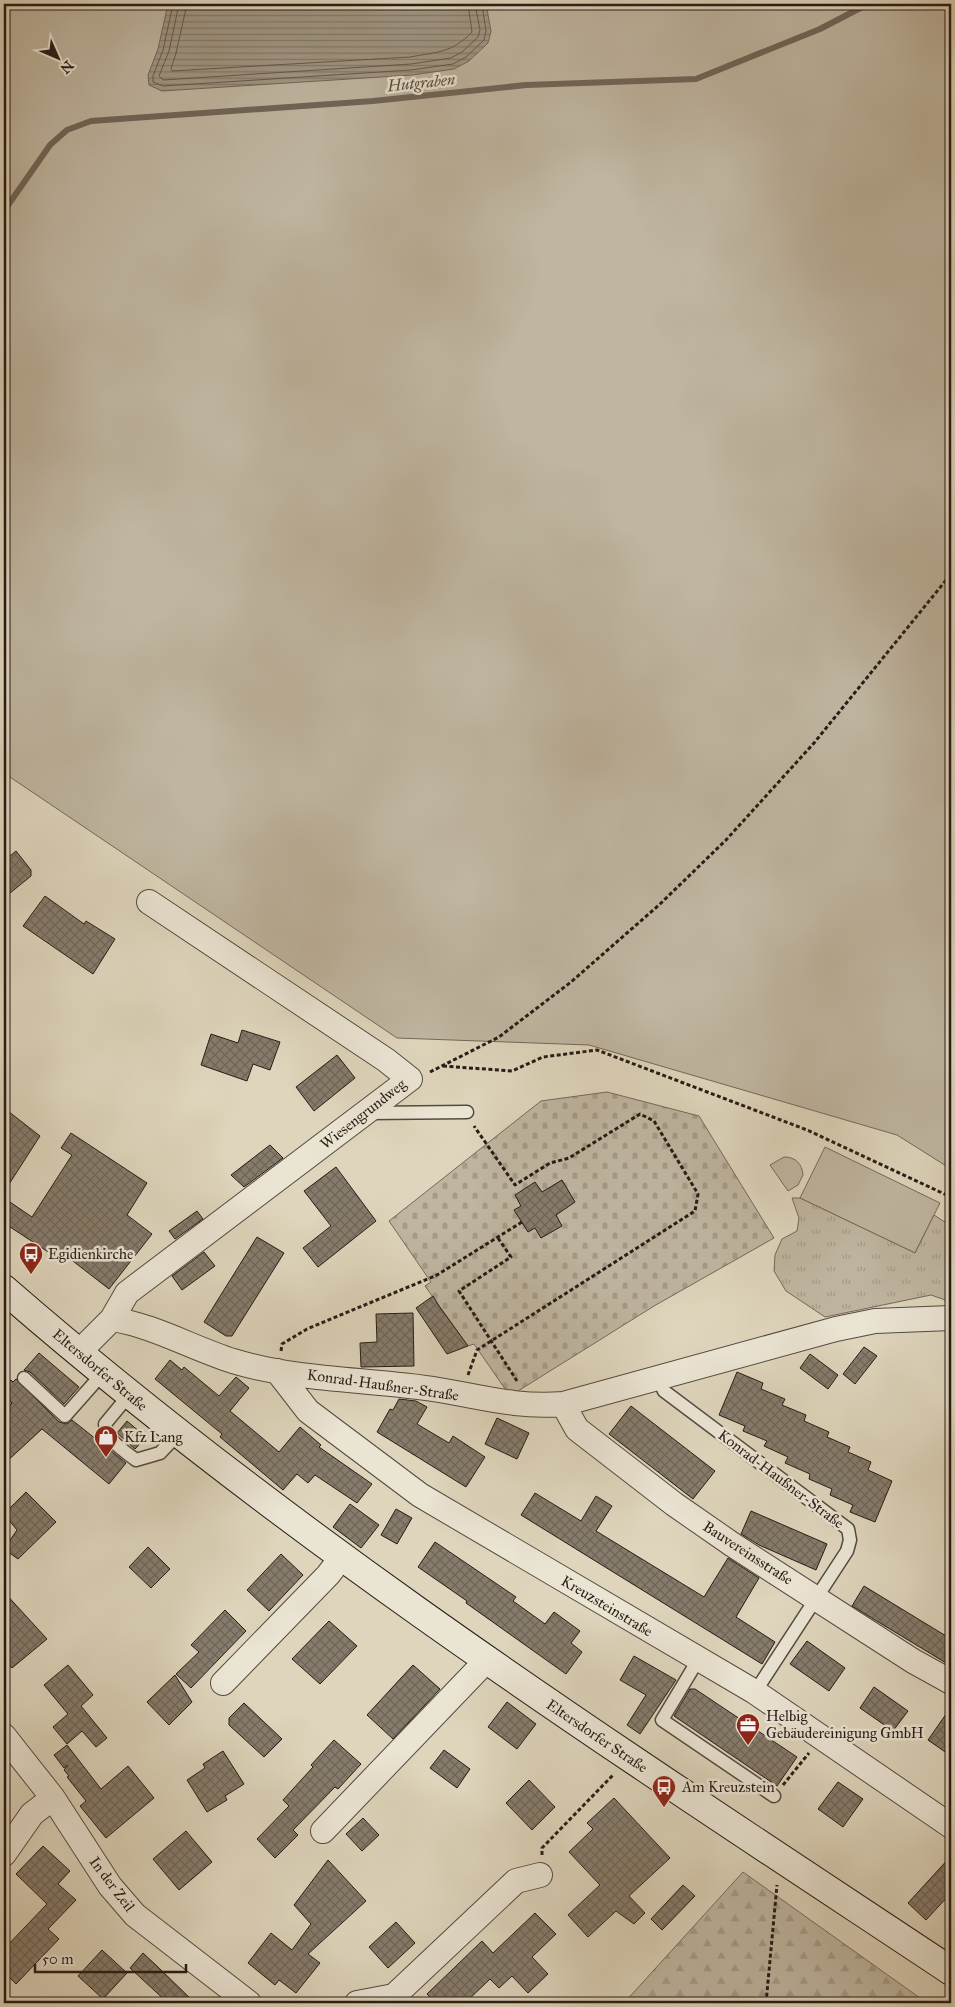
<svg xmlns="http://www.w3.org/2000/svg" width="955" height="2007" font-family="'IM FELL Great Primer',serif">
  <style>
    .grass { fill: #bfb5a0; stroke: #73685b }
    .forest { fill: url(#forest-firs); stroke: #73685b }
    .cemetery { fill: url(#cemetery-stones); stroke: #73685b }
    .park { fill: url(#park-tufts); stroke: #73685b }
    .water { fill: url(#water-rules); stroke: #706558 }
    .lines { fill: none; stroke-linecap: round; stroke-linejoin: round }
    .shore { stroke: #64584d; stroke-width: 1 }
    .stream { stroke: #706558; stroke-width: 6 }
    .building { fill: url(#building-cross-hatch); stroke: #271b16 }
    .lane-casing { stroke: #554a40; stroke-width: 15 }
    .street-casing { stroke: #554a40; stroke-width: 26 }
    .secondary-casing { stroke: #271b16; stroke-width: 30 }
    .path { stroke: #271b16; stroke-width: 3; stroke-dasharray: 4 2.5; stroke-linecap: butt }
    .lane { stroke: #eae4d3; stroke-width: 12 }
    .street { stroke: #eae4d3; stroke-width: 24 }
    .secondary { stroke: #eae4d3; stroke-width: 28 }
    .labels { text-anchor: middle; stroke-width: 5; stroke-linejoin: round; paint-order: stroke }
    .street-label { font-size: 15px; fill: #271b16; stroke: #eae4d3 }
    .poi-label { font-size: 15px; fill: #271b16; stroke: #eae4d3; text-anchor: start }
    .water-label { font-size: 16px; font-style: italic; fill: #574c42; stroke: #eae4d3 }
  </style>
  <defs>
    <pattern id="forest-firs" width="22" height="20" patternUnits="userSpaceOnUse" patternTransform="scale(1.25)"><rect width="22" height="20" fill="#bfb5a0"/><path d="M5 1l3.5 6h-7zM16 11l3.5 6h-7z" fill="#a49b89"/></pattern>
    <pattern id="cemetery-stones" width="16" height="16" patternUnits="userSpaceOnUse" patternTransform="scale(1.25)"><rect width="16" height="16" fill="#bfb5a0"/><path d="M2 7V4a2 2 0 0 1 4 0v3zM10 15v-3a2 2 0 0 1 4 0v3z" fill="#a49b89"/></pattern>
    <pattern id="park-tufts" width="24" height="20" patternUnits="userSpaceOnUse" patternTransform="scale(1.25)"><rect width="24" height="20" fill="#bfb5a0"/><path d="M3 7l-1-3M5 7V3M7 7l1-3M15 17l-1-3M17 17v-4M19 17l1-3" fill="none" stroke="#a49b89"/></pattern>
    <pattern id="water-rules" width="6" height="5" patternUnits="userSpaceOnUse" patternTransform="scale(1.25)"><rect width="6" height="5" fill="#a09684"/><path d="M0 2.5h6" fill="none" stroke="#827a6b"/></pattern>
    <pattern id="building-cross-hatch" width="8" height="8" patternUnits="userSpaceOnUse" patternTransform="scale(1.25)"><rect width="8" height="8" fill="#867c6c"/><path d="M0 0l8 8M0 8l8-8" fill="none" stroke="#6e6558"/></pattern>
  </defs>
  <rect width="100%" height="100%" fill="#ded5bc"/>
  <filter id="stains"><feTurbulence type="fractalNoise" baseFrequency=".004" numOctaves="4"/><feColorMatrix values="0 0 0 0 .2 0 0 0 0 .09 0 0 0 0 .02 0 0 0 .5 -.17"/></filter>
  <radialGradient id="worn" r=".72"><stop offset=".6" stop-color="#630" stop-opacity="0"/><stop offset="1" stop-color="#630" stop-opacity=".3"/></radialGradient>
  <path class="grass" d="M4,4H951V1169L897,1135L589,1045L397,1038L4,773Z
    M825,1147L940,1203L915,1253L800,1198Z
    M784,1157C796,1157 802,1164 803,1175L798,1185L788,1191L770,1165Z"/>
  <path class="forest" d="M743,1872L927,2003H624Z"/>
  <path class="cemetery" d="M607,1092L699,1116L774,1238L654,1306L510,1396L474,1344L468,1346L425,1286L431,1282L389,1221L541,1101Z"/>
  <path class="park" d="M792,1198H800L915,1253L934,1215L951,1226V1302L931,1295L825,1317L786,1291L774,1271L775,1255L782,1239L797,1231L799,1218Z"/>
  <path class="water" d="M168,4H486L491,31L488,43L469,61L454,69L412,75L162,91L149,85L148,75L158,49Z"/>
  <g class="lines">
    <path class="shore" d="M173,4L163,50L153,76V82L163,86L411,70L453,64L466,57L484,40L486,31L482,4
      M179,4L169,51L159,76L163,80L411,64L451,58L462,52L478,37L480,30L475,4
      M187,4L176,53L171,69L172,71L410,57C437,52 452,53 472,32L468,4"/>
    <path class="stream" d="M4,211L50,145L67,130L91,121L373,101L526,85L696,79L820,29L868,4"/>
  </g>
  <path class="building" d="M16,851L31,870V876L4,898V861Z
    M45,896L84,924L86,921L115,939L93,974L23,926Z
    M242,1030L280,1042L270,1070L253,1064L247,1081L201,1065L211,1034L238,1043Z
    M337,1055L355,1078L314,1111L296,1087Z
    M4,1108L40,1136L4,1192Z
    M71,1133L147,1183L127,1215L152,1234L109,1289L69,1258L65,1263L4,1223V1198L32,1217L72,1155L61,1148Z
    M270,1145L283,1158L244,1187L231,1175Z
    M336,1167L376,1221L318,1267L303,1248L331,1226L304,1191Z
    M562,1180L575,1202L556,1215L562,1226L541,1238L535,1228L528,1232L514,1210L521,1206L515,1195L535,1182L542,1192Z
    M197,1211L203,1219L175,1239L169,1231Z
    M257,1237L284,1253L232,1336H226L204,1322Z
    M204,1252L215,1266L182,1290L172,1276Z
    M433,1296L439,1306L468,1346L447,1354L416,1308Z
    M413,1313L414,1366L361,1367L360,1343L377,1342L376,1314Z
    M864,1347L877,1356L855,1384L843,1374Z
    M39,1353L79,1387L64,1404L30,1372L24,1370Z
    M810,1354L838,1375L828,1389L800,1368Z
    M170,1360L182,1370L184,1367L219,1396L236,1377L249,1388L230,1411L279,1452L300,1427L321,1445L319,1447L372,1484L357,1503L315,1475L308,1483L297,1474L283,1490L220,1437L222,1434L155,1379Z
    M737,1372L763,1383L761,1389L785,1399L782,1405L806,1415L804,1421L829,1432L827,1437L850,1447L848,1452L871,1462L868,1470L892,1481L875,1522L850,1512L853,1505L830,1495L832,1489L809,1479L810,1474L785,1463L788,1457L764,1446L767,1441L743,1431L745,1426L719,1415Z
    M16,1379L59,1422L67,1424L72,1420L126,1463L109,1484L42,1429L4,1464V1412L12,1403L4,1396V1388L11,1380L13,1382Z
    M399,1399L416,1401L427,1407L417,1424L449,1443L453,1436L485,1457L466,1487L377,1432L390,1409L393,1410Z
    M631,1406L715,1471L693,1499L609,1434Z
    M497,1418L529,1433L517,1459L485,1444Z
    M127,1421L146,1437L135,1449L117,1433Z
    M26,1492L56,1522L18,1559L4,1549L17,1530L4,1514Z
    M535,1493L581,1521L596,1496L612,1506L596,1531L704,1597L728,1558L759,1578L736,1617L775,1642L762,1664L521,1515Z
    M350,1504L379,1525L361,1548L333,1527Z
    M396,1509L412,1518L397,1544L381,1535Z
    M751,1511L827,1544L816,1570L759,1545L741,1534Z
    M435,1542L516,1597L513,1601L545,1624L554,1612L580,1631L571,1643L582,1652L566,1674L466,1603L467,1601L418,1567Z
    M148,1547L170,1569L151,1588L129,1567Z
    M281,1554L303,1575L269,1611L247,1590Z
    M864,1586L951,1639V1666L852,1606Z
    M4,1592L47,1639L12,1668L4,1657Z
    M225,1610L246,1631L191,1688L176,1674L199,1652L191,1645Z
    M329,1621L357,1646L320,1684L292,1659Z
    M807,1641L845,1668L829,1691L790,1664Z
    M634,1656L676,1680L640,1734L627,1725L646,1695L620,1680Z
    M68,1665L93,1695L81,1706L107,1738L96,1747L82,1731L67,1744L53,1727L68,1714L44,1685Z
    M413,1665L440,1689L393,1739L367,1715Z
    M175,1675L192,1702L169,1725L147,1702Z
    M874,1687L908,1711L893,1731L860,1708Z
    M690,1689H695L797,1757L777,1786L674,1716Z
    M507,1702L536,1724L517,1749L488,1727Z
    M244,1703L282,1739L264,1757L229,1725V1718Z
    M951,1707V1756L928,1740Z
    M334,1740L361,1764L338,1789L335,1787L293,1830L298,1835L275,1858L257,1839L289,1806L283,1800L313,1767L311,1765Z
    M67,1745L101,1789L128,1766L154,1798L106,1838L80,1806L86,1801L67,1777L69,1776L64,1770L68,1765L64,1768L54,1755Z
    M444,1750L470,1769L457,1788L430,1768Z
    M223,1751L244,1784L225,1796L227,1800L207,1812L187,1780L205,1768L203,1764Z
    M529,1780L555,1807L532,1830L506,1803Z
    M838,1782L863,1799L843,1827L818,1809Z
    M614,1798L670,1858L629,1896L645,1913L634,1924L616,1911L588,1937L568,1915L600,1885L569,1852L593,1829L587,1823Z
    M363,1818L379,1835L362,1851L346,1834Z
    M186,1831L212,1862L179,1890L153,1859Z
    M43,1846L70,1871L58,1884L76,1900L48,1929L59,1939L16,1984L4,1972V1949L47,1904L16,1874Z
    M951,1856V1893L926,1920L908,1903Z
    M328,1860L366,1901L308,1954L320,1963L296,1993L279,1980L275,1985L248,1963L271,1933L292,1950L311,1924L294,1905Z
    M683,1885L695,1896L662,1930L651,1919Z
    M535,1913L556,1934L532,1957L548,1974L528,1993L512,1976L499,1988L490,1979L465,2003H436L427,1994L482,1941L493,1953Z
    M396,1922L415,1943L388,1968L369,1947Z
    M102,1950L127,1973L103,1999L78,1976Z
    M143,1953L159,1968L195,2003H168L130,1968Z"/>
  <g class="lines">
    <g class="lane-casing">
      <path id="lane" d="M368,1113L467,1112
        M24,1378L65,1416L103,1373
        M658,1378L664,1391L848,1529L850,1540L847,1551L755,1692
        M129,1395L105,1424C107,1441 123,1450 136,1460L160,1453L178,1434
        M698,1660L662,1720L774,1796"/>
    </g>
    <g class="street-casing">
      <path id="street" d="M112,1319C155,1326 192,1348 233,1361C298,1381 372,1379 439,1390C482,1397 518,1408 563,1404L836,1329L875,1321L951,1318
        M79,1352L112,1319L127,1293L410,1079L386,1060L149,902
        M277,1371L308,1411L420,1495L755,1692L951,1826
        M563,1404L577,1429L674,1504L733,1545L913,1661L951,1682
        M223,1683L328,1575L341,1558
        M4,1736L53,1798L110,1886L135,1915L249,2003
        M323,1831L486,1661
        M4,1854L32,1814L53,1798
        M357,2003L394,1996L516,1881L540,1875"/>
    </g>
    <g class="secondary-casing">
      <path id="secondary" d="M4,1289C298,1545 627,1756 951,1971"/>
    </g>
    <path class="path" d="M443,1066L512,1071L543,1057L597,1050L807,1130L951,1197
      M430,1072L499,1037L571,982L659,905L726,840L814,743L951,574
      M498,1238L511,1257L459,1291L517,1381
      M281,1351L282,1344L307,1329L437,1275L522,1222
      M468,1375L477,1350L695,1211L698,1194L654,1121L640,1114L569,1158L550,1163L515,1185L474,1126
      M783,1785L809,1753
      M542,1855V1848L613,1775
      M766,2003L777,1885"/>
    <use href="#lane" class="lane"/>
    <use href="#street" class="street"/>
    <use href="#secondary" class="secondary"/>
  </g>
  <defs>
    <g id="bus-pin" transform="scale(1.25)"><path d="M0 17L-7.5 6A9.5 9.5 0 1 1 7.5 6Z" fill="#8f2418" stroke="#eae4d3"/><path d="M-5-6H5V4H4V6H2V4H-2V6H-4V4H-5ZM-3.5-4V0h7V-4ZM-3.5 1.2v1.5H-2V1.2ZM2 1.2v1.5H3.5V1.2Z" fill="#fff"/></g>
    <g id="shop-pin" transform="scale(1.25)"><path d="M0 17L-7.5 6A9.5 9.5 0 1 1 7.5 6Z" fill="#8f2418" stroke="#eae4d3"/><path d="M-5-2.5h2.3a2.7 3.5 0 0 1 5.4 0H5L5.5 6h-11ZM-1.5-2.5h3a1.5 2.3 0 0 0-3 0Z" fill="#fff"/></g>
    <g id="office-pin" transform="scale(1.25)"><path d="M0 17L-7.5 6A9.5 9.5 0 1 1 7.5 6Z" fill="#8f2418" stroke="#eae4d3"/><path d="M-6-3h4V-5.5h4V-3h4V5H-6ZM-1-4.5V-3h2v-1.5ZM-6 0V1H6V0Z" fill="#fff"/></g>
  </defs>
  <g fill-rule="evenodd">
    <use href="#bus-pin" x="31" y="1254"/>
    <use href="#shop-pin" x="106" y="1437"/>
    <use href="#office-pin" x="748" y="1725"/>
    <use href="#bus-pin" x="664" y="1787"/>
  </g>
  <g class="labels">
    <g class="street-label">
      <text transform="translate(363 1114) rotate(-38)" y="5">Wiesengrundweg</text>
      <text transform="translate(100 1370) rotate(40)" y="5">Eltersdorfer Straße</text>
      <text transform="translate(383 1385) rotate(8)" y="5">Konrad-Haußner-Straße</text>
      <text transform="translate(781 1479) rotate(37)" y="5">Konrad-Haußner-Straße</text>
      <text transform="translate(748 1553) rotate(33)" y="5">Bauvereinsstraße</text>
      <text transform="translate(607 1606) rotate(31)" y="5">Kreuzsteinstraße</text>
      <text transform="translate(597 1736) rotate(34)" y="5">Eltersdorfer Straße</text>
      <text transform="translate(112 1884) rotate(53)" y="5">In der Zeil</text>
    </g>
    <g class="poi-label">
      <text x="48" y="1259">Egidienkirche</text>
      <text x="124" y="1442">Kfz Lang</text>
      <text x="766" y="1721">Helbig<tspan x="766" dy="17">Gebäudereinigung GmbH</tspan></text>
      <text x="682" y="1792">Am Kreuzstein</text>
    </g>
    <g class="water-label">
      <text transform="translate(421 82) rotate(-6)" y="6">Hutgraben</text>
    </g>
  </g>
  <rect width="955" height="2007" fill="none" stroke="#ded5bc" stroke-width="20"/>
  <rect x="5" y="5" width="945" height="1997" fill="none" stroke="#271b16" stroke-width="2.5"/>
  <rect x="10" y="10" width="935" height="1987" fill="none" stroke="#271b16"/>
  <g transform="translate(58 58) rotate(135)" stroke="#eae4d3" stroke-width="4" paint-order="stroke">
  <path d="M0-4L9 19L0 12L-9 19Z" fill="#271b16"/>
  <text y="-8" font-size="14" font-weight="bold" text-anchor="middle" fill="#271b16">N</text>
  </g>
  <path d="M35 1964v8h151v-8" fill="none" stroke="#271b16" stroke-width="2.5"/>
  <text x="42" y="1964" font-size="15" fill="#271b16" stroke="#eae4d3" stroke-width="4" paint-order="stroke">50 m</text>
  <rect width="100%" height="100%" filter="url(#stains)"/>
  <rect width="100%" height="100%" fill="url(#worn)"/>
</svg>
